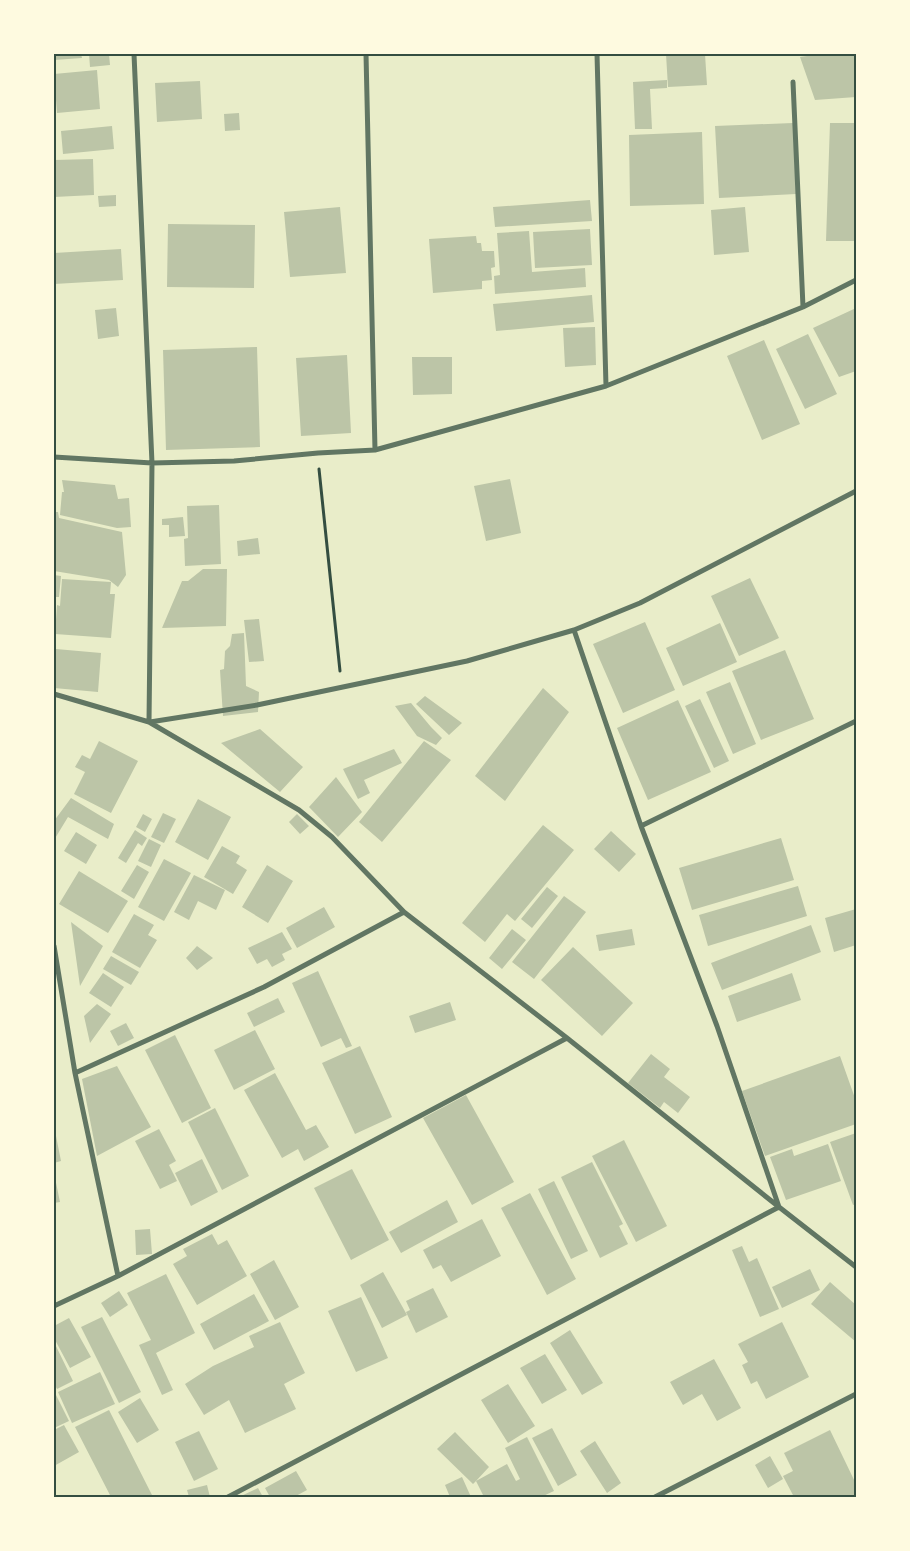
<svg xmlns="http://www.w3.org/2000/svg" width="910" height="1551" font-family="Commissioner,sans-serif">
  <style>
    .building { fill: #bcc5a7 }
    .lines { fill: none; stroke-linecap: round; stroke-linejoin: round }
    .path { stroke: #344e41; stroke-width: 3 }
    .minor { stroke: #617663; stroke-width: 5 }
    .neatline { fill: none; stroke: #344e41; stroke-width: 2 }
  </style>
  <rect width="100%" height="100%" fill="#e9edc9"/>
  <path class="building" d="M54,54H81L82,58L54,60Z
    M89,54H109L110,65L90,67Z
    M666,54H705L707,85L668,87Z
    M821,54H856V97L815,100L800,57Z
    M97,70L100,109L57,113L54,74Z
    M667,80V88L650,89L652,129H635L633,82Z
    M200,81L202,119L157,122L155,83Z
    M239,113L240,130L225,131L224,114Z
    M793,123L796,194L719,198L715,126Z
    M830,123H856V241H826Z
    M112,126L114,149L63,154L61,131Z
    M702,132L704,204L630,206L629,135Z
    M93,159L94,195L54,197V160Z
    M116,195V206L99,207L98,196Z
    M590,200L592,221L495,227L493,207Z
    M340,207L346,273L290,277L284,212Z
    M745,207L749,252L714,255L711,210Z
    M168,224L255,225L254,288L167,287Z
    M590,229L592,265L535,268L533,232Z
    M529,231L532,272L585,268L586,287L495,294L494,276L500,275L497,233Z
    M476,236L477,243H481L482,251H494L495,267L491,268L492,280L482,281V289L433,293L429,239Z
    M121,249L123,280L54,284V253Z
    M592,295L594,322L496,331L493,304Z
    M116,308L119,336L98,339L95,310Z
    M856,308V371L839,377L813,328Z
    M595,327L596,365L565,367L563,328Z
    M808,334L837,394L805,409L776,349Z
    M764,340L800,424L762,440L727,356Z
    M257,347L260,447L166,450L163,350Z
    M347,355L351,433L301,436L296,358Z
    M412,357H452V394L413,395Z
    M510,479L521,533L486,541L474,486Z
    M62,480L115,485L118,499L129,498L131,527L117,528L60,515L62,492H64Z
    M219,505L221,564L185,566L184,539L188,538L187,506Z
    M54,512H58L59,518L122,532L126,575L118,587L109,580L54,571Z
    M183,517L185,536L169,537V525H162V519Z
    M258,538L260,554L238,556L237,541Z
    M203,569H227L226,626L162,628L182,581H188Z
    M54,575L61,576L59,597H54Z
    M750,578L779,638L739,656L711,596Z
    M62,579L111,582L110,594H115L111,638L55,634L57,605L60,606Z
    M259,619L264,661L249,662L244,620Z
    M645,622L675,690L623,713L593,644Z
    M720,623L737,662L683,686L666,648Z
    M244,633L246,686L259,692L258,712L223,716L220,670L224,669L225,651L230,646L232,634Z
    M56,649L101,653L98,692L54,688Z
    M785,650L814,719L761,740L732,671Z
    M730,682L756,744L733,754L706,692Z
    M543,688L569,712L505,801L475,776Z
    M425,696L462,723L449,735L416,704Z
    M700,699L729,761L714,768L685,706Z
    M678,700L711,772L648,800L617,728Z
    M411,703L431,727L442,738L436,745L417,736L395,706Z
    M260,729L303,767L280,792L221,743Z
    M99,741L138,761L111,813L74,794L85,772L75,767L82,755L90,759Z
    M424,741L451,760L382,842L359,822Z
    M394,749L402,763L364,780L370,793L358,799L343,769Z
    M336,777L362,812L338,837L309,807Z
    M71,798L114,824L108,839L68,817L54,840V821Z
    M198,799L231,817L208,860L175,842Z
    M163,813L176,819L164,843L151,837Z
    M143,814L152,819L145,832L136,827Z
    M297,814L309,826L300,834L289,822Z
    M543,825L574,850L515,921L507,914L485,942L462,923Z
    M135,830L147,838L142,846L138,843L126,863L118,858Z
    M611,831L636,854L619,872L594,849Z
    M76,832L97,845L86,864L64,851Z
    M781,838L794,880L692,910L679,868Z
    M149,839L161,845L151,867L138,861Z
    M222,846L240,856L236,863L247,870L233,894L204,877Z
    M164,859L191,873L164,921L138,907Z
    M137,865L149,872L134,899L121,891Z
    M267,865L293,881L268,923L242,907Z
    M79,871L128,901L108,933L59,904Z
    M194,875L225,890L216,910L198,901L189,920L174,912Z
    M798,886L807,916L708,946L699,915Z
    M547,887L558,896L532,928L521,919Z
    M564,896L586,912L534,979L512,962Z
    M324,907L335,927L297,948L286,928Z
    M856,909V945L834,952L825,918Z
    M134,914L154,925L148,935L157,940L140,968L112,952Z
    M71,922L103,946L80,986Z
    M811,925L821,952L722,990L711,963Z
    M512,929L526,940L502,969L489,958Z
    M632,929L635,945L599,951L596,935Z
    M282,932L292,949L282,954L285,960L272,967L267,959L257,964L248,948Z
    M197,946L213,958L197,970L186,958Z
    M573,947L633,1003L602,1036L541,980Z
    M111,956L139,972L131,985L103,969Z
    M318,971L352,1046L346,1048L341,1038L321,1047L292,983Z
    M103,973L124,987L111,1007L89,993Z
    M792,973L801,1000L737,1022L728,996Z
    M278,998L285,1012L254,1027L247,1013Z
    M450,1002L456,1020L415,1033L409,1016Z
    M97,1004L111,1014L90,1043L84,1016Z
    M126,1023L134,1038L118,1046L110,1031Z
    M255,1030L275,1069L234,1090L214,1050Z
    M175,1035L211,1108L182,1123L145,1050Z
    M360,1046L392,1117L355,1134L322,1063Z
    M651,1054L670,1069L664,1077L690,1097L678,1113L664,1102L660,1108L628,1083Z
    M840,1056L856,1101V1124L765,1156L742,1091Z
    M117,1066L151,1127L97,1156L82,1079Z
    M275,1073L306,1130L316,1125L329,1147L304,1161L298,1149L282,1158L244,1090Z
    M466,1095L514,1182L472,1205L423,1118Z
    M215,1108L249,1176L222,1190L188,1122Z
    M54,1126L61,1161L54,1163Z
    M159,1129L176,1161L169,1165L177,1181L160,1189L135,1141Z
    M856,1133V1204L853,1205L830,1142Z
    M624,1140L667,1226L636,1242L592,1156Z
    M828,1144L841,1181L786,1200L770,1157L792,1149L794,1156Z
    M202,1159L218,1192L191,1206L175,1173Z
    M592,1162L623,1224L619,1226L628,1244L600,1258L561,1177Z
    M352,1169L389,1240L351,1260L314,1188Z
    M54,1173L60,1202L54,1203Z
    M554,1181L588,1251L571,1259L538,1189Z
    M530,1193L576,1279L547,1295L501,1208Z
    M447,1200L458,1222L401,1253L389,1232Z
    M482,1219L501,1256L451,1282L441,1265L433,1269L423,1250Z
    M150,1229L152,1254L136,1255L135,1230Z
    M212,1234L218,1245L227,1240L247,1276L197,1305L173,1264L187,1256L183,1249Z
    M742,1246L749,1262L757,1258L779,1309L760,1317L732,1250Z
    M274,1260L299,1307L275,1320L250,1274Z
    M810,1269L820,1290L782,1308L772,1287Z
    M383,1272L407,1315L382,1328L360,1285Z
    M166,1274L195,1333L156,1353L173,1390L162,1395L139,1345L151,1340L127,1293Z
    M830,1282L856,1305V1342L811,1304Z
    M433,1288L448,1317L416,1333L406,1312L410,1310L406,1301Z
    M119,1291L128,1305L110,1317L101,1303Z
    M254,1294L269,1321L214,1350L200,1324Z
    M361,1297L388,1358L356,1372L328,1311Z
    M102,1317L141,1392L119,1403L81,1327Z
    M69,1318L91,1357L70,1368L54,1338V1326Z
    M280,1322L305,1373L284,1384L296,1409L245,1433L229,1400L204,1415L185,1384L213,1366L254,1347L249,1336Z
    M782,1322L809,1377L766,1399L757,1381L751,1384L742,1365L748,1362L738,1344Z
    M570,1330L603,1383L582,1395L550,1343Z
    M54,1342L73,1381L57,1389L54,1383Z
    M545,1354L567,1390L542,1404L520,1368Z
    M714,1359L741,1408L717,1421L702,1394L683,1405L670,1382Z
    M100,1372L115,1404L72,1423L58,1392Z
    M508,1384L535,1426L508,1443L481,1400Z
    M54,1391L69,1421L54,1428Z
    M140,1398L159,1430L137,1443L118,1412Z
    M109,1410L153,1497H111L75,1427Z
    M64,1425L79,1452L54,1466V1430Z
    M552,1428L577,1475L558,1486L532,1438Z
    M830,1430L856,1484V1497H794L783,1476L793,1471L784,1453Z
    M199,1431L218,1469L194,1481L175,1442Z
    M455,1432L489,1467L476,1481L507,1464L516,1481L520,1479L505,1448L527,1437L554,1491L541,1497H484L476,1481L473,1484L437,1449Z
    M595,1441L621,1483L607,1493L580,1451Z
    M770,1456L783,1479L768,1488L755,1465Z
    M296,1471L307,1490L294,1497H270L265,1488Z
    M462,1477L471,1497H450L445,1485Z
    M207,1485L210,1497H189L187,1490Z
    M258,1488L263,1497H239Z"/>
  <g class="lines">
    <path class="path" d="M319,469L340,671"/>
    <path class="minor" d="M134,54L152,463L149,722
      M366,54L375,450
      M597,54L606,386
      M793,82L803,307
      M54,457L152,463L234,461L318,453L375,450L606,386L803,307L856,280
      M54,694L149,722L299,810L332,837L404,912L567,1038L779,1207L856,1267
      M150,722L257,705L467,661L574,630L640,603L856,491
      M641,826L856,721
      M54,946L75,1073L118,1276
      M75,1073L264,987L404,912
      M54,1306L118,1276L567,1038
      M228,1497L779,1207L717,1026L641,826L574,630
      M655,1497L856,1394"/>
  </g>
  <rect width="910" height="1551" fill="none" stroke="#fefae0" stroke-width="110"/>
  <rect x="55" y="55" width="800" height="1441" class="neatline"/>
</svg>
